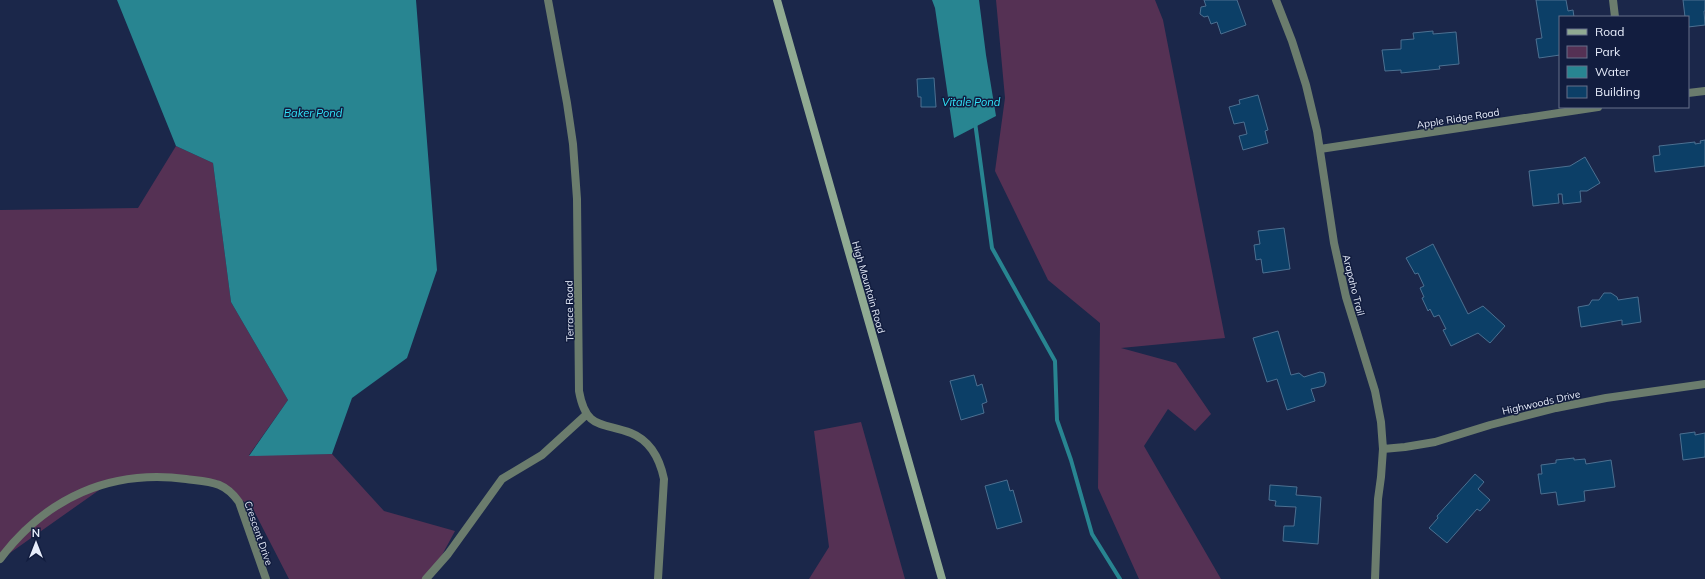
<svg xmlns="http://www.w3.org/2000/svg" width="1705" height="579" font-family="Mulish,sans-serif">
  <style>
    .green { fill: #553154 }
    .water { fill: #288591 }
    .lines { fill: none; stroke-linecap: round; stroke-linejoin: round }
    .stream { stroke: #288591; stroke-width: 4 }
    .building { fill: #0c3f67; stroke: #4c7091 }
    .minor { stroke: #6b7c6d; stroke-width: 8 }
    .secondary { stroke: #90aa92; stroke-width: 8 }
    .labels { text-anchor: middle; stroke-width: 3; stroke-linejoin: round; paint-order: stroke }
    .street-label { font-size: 10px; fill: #e7edfb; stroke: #121d3f }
    .water-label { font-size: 11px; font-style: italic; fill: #31e5fa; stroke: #121d3f }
  </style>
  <rect width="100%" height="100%" fill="#1b274a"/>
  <path class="green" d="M996,0H1155L1163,20L1225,338L1121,348L1176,363L1211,414L1195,431L1168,409L1144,446L1221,579H1139L1098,488L1100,323L1048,280L995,171L1005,98Z
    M176,146L213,163L231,302L288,400L249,455L332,454L384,511L455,531L429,579H289L253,509L217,480L112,481L0,560V210L138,208Z
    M861,422L905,579H809L829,547L814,431Z"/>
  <path class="water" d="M117,0H416L437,270L407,358L352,398L332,454L249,456L288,400L231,302L213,163L176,146Z
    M932,0H979L986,55L996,116L954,138L935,8Z"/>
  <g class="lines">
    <path class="stream" d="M975,122L992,248L1055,361L1057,420L1071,460L1092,534L1120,579"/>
  </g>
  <path class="building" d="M1204,0H1237L1246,25L1221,34L1217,22L1211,24L1208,16L1204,17L1200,14L1201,7L1206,6Z
    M1536,0H1566L1568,11L1573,10L1574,17H1560V55L1539,58L1536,39L1542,38Z
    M1683,0H1705V11H1704L1705,25L1688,27V17H1685Z
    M1433,31V34L1456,32L1459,64L1439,66L1440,69L1401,73V70L1385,71L1382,50L1401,49V40L1414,39L1413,33Z
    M934,78L936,107H921V97H918L917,79Z
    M1258,95L1268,130L1265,131L1268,143L1243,150L1239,136L1247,134L1244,122L1234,124L1229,107L1240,104L1239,100Z
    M1705,140V166L1655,172L1653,156L1660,155L1659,146L1695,142V144L1701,143L1700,141Z
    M1585,157L1600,183L1587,191H1580L1581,202L1563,204L1562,194H1558L1559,203L1533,206L1529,171L1570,166Z
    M1284,228L1290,269L1263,273L1261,259L1256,260L1254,245L1260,244L1258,231Z
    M1433,244L1468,314L1483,306L1505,326L1490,343L1478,333L1451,346L1443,330L1446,329L1439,315L1434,317L1430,309L1428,311L1422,298L1424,297L1420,288L1424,286L1418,273L1415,274L1406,258Z
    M1604,293H1611L1617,297L1618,300L1638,297L1641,322L1622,325V320L1581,327L1578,307L1589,305L1592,300H1599Z
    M1278,331L1291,375L1299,373L1304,377L1320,372L1324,373L1326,382L1324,386L1311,389L1315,401L1287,410L1277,379L1267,382L1253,338Z
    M974,375L977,386L982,384L987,402L982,404L984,413L961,420L950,381Z
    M1695,432V435L1705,433V457L1683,460L1680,434Z
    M1574,458V460L1585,459L1586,464L1611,460L1615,487L1584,491L1585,501L1558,505L1556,492L1541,494L1538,474H1542L1541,465L1556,463V460Z
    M1475,474L1484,482L1478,489L1490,500L1480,511L1477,509L1447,543L1429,528L1438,518L1437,516Z
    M1007,480L1010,491L1013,490L1022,522L997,529L985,486Z
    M1270,485L1297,487L1296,495L1321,497L1318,544L1283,541L1284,526H1294L1296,507L1275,506L1276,501L1269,500Z"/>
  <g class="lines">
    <path class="minor" d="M548,0L567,103L573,144L577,199L579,391C586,430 602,422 631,433C651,441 660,460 664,479L658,579
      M1276,0L1292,41L1306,85L1317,131L1334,243L1346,297L1375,391L1381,422L1383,449L1381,477L1378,499L1375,579
      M1613,0L1615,17
      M1688,93L1705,91
      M1320,149L1598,107
      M1383,449L1405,447L1435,442L1490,425L1556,408L1606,398L1705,384
      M0,559C46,498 110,469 186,479C210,482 224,481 239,502L266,579
      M426,579L448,554L502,479L542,455L587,414"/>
    <path class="secondary" d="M777,0L942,579"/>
  </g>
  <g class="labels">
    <g class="street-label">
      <text transform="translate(1458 118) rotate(-9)" y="4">Apple Ridge Road</text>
      <text transform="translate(1354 285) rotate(76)" y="4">Arapaho Trail</text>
      <text transform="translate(869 287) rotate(74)" y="4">High Mountain Road</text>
      <text transform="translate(569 311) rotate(-91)" y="4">Terrace Road</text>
      <text transform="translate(1541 402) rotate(-13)" y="4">Highwoods Drive</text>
      <text transform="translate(259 533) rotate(71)" y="4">Crescent Drive</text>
    </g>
    <g class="water-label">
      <text x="971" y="106">Vitale Pond</text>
      <text x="313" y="117">Baker Pond</text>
    </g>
  </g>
  <rect x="1559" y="16" width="130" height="92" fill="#121d3f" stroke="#67708a"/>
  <rect x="1567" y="29" width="20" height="6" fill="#90aa92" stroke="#67708a"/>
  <text x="1595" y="36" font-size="12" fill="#e7edfb">Road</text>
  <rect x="1567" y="46" width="20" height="12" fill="#553154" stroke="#67708a"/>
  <text x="1595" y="56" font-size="12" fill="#e7edfb">Park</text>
  <rect x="1567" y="66" width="20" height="12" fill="#288591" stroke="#67708a"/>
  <text x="1595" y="76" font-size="12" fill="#e7edfb">Water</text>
  <rect x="1567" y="86" width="20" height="12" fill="#0c3f67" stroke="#67708a"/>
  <text x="1595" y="96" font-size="12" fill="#e7edfb">Building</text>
  <g transform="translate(36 543)" stroke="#121d3f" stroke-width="3" paint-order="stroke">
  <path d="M0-3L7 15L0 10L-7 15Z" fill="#e7edfb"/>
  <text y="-6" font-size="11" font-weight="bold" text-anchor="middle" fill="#e7edfb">N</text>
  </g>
</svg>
